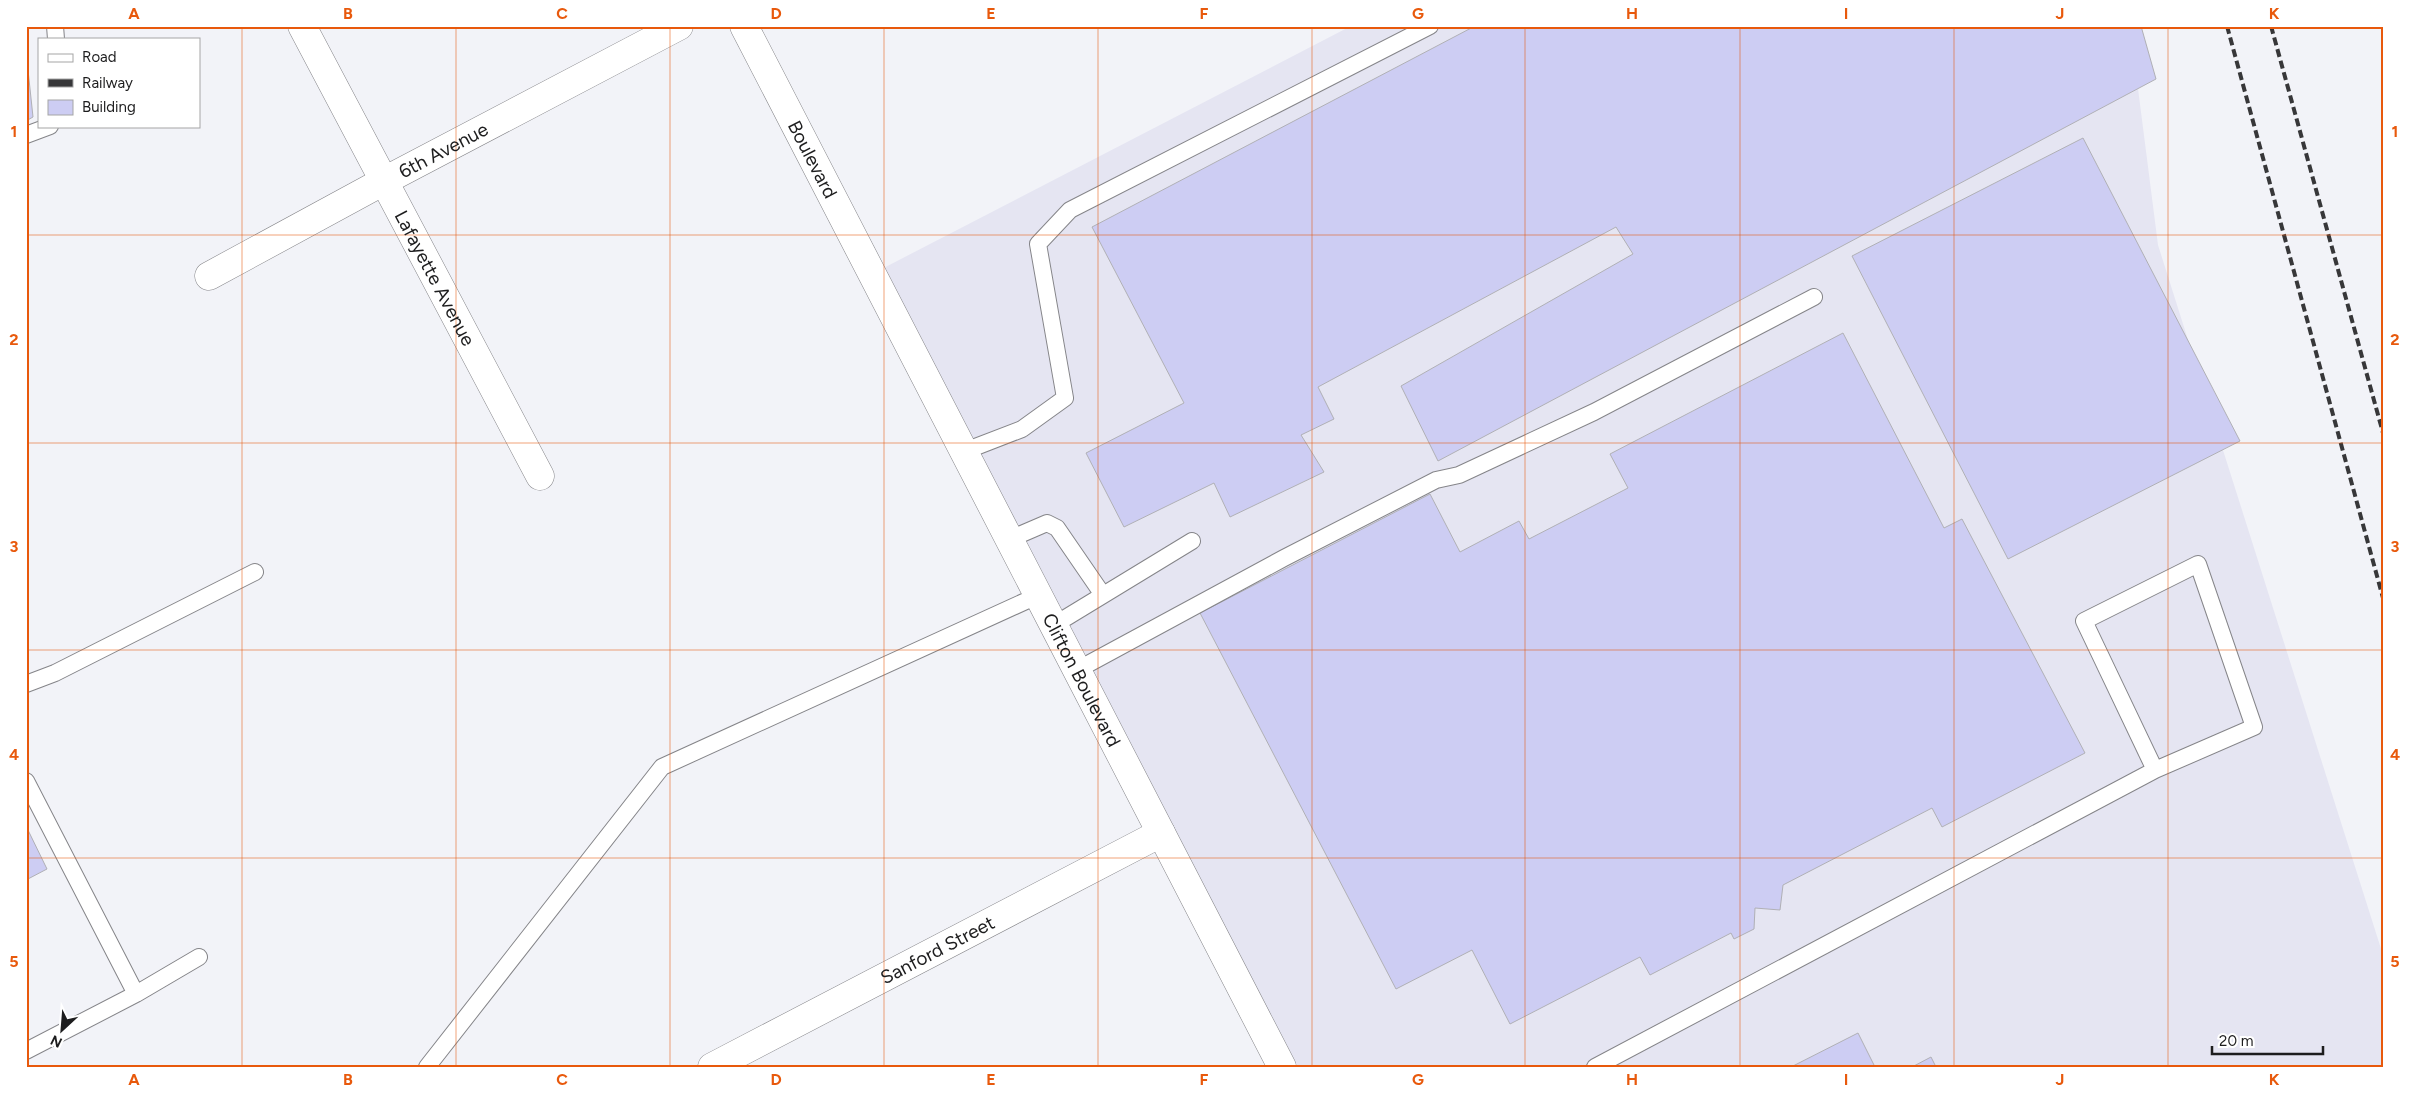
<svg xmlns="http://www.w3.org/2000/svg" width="2409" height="1093" font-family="Figtree,sans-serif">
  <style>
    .built { fill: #e5e5f2 }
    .building { fill: #cdcdf3; stroke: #b0b0b5 }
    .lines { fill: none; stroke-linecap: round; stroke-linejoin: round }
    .service-casing { stroke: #858589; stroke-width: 18 }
    .minor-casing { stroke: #858589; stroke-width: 29 }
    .service { stroke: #fff; stroke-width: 16 }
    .minor { stroke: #fff; stroke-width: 28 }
    .rail { stroke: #373739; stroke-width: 4; stroke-dasharray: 8 4; stroke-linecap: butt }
    .grid { fill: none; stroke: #e8590c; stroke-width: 1; stroke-opacity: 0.55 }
    .labels { text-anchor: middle; stroke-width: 4; stroke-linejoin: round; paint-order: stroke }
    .street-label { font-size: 19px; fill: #1d1d1e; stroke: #fff }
    .neatline { fill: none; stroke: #e8590c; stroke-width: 2 }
    .grid-label { font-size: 16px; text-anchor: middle; font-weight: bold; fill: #e8590c }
  </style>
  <rect width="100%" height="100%" fill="#f2f3f8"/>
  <path class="built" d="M1351,26H2130L2158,245L2383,955V1067H1282L872,274Z"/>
  <path class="building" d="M1475,26H2141L2156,79L1438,461L1401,386L1633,254L1616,227L1318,387L1334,419L1301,435L1324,472L1230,517L1214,483L1124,527L1086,453L1184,403L1092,227Z
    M26,70H28L33,117L26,121Z
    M2083,138L2240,441L2008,559L1852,256Z
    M1843,333L1944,528L1962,519L2085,753L1942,827L1932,808L1783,885L1780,910L1755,908L1754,929L1734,939L1731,933L1650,975L1640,957L1510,1024L1472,950L1396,989L1200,613L1430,494L1460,552L1519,521L1529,539L1628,488L1610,454Z
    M26,826L47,869L26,880Z
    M1858,1033L1875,1067H1791Z
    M1931,1057L1936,1067H1912Z"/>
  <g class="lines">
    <g class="service-casing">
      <path id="service" d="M55,26L56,39
        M26,135L50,126
        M965,451L1022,429L1065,398L1038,244L1070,210L1430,26
        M1010,539L1047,523L1057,528L1103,595
        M1054,625L1192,541
        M1077,670L1284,558L1436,480L1459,475L1594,412L1814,297
        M26,684L55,673L255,572
        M26,781L136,994
        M26,1051L136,994L199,957
        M427,1067L662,767L1039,595
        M1595,1067L2155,770L2254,727L2198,564L2084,621L2155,770"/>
    </g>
    <g class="minor-casing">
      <g id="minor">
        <path id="s1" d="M302,26L540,476"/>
        <path id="s2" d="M744,26L1282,1067"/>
        <path id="s3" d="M209,276L384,181L679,26"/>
        <path id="s4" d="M712,1067L1161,833"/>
      </g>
    </g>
    <use href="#service" class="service"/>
    <use href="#minor" class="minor"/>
    <path class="rail" d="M2227,26L2383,598
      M2271,26L2383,433"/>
  </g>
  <path class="grid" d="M242,26V1067M456,26V1067M670,26V1067M884,26V1067M1098,26V1067M1312,26V1067M1525,26V1067M1740,26V1067M1954,26V1067M2168,26V1067M26,235H2383M26,443H2383M26,650H2383M26,858H2383"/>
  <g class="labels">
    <g class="street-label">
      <text dy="7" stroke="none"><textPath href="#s3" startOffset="266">6th Avenue</textPath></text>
      <text dy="7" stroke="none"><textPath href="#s2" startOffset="150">Boulevard</textPath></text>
      <text dy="7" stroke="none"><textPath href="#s1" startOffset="285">Lafayette Avenue</textPath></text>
      <text dy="7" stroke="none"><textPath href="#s2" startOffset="736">Clifton Boulevard</textPath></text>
      <text dy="7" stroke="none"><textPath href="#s4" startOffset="254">Sanford Street</textPath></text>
    </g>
  </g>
  <rect width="2409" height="1093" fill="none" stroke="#ffffff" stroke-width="55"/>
  <rect x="38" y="38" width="162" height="90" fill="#ffffff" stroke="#a5a5a5"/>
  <rect x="48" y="54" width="25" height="8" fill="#ffffff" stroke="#a5a5a5"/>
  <text x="82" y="62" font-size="15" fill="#1d1d1e">Road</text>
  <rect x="48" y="79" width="25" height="8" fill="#373739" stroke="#a5a5a5"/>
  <text x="82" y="88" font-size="15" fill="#1d1d1e">Railway</text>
  <rect x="48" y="100" width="25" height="15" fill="#cdcdf3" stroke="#a5a5a5"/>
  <text x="82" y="112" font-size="15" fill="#1d1d1e">Building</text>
  <g transform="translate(62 1030) rotate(206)" stroke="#ffffff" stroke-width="4" paint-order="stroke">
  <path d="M0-4L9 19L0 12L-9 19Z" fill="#1d1d1e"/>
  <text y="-8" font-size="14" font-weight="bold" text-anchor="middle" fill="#1d1d1e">N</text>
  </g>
  <path d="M2212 1046v8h111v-8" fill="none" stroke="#1d1d1e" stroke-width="2.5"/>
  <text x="2219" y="1046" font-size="15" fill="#1d1d1e" stroke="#ffffff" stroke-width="4" paint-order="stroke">20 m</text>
  <rect x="28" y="28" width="2354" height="1038" class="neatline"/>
  <g class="grid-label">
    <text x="134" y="19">A</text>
    <text x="348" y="19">B</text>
    <text x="562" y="19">C</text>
    <text x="776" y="19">D</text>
    <text x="991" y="19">E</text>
    <text x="1204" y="19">F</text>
    <text x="1418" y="19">G</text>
    <text x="1632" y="19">H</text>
    <text x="1846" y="19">I</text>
    <text x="2060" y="19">J</text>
    <text x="2274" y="19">K</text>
    <text x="14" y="137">1</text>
    <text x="2395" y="137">1</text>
    <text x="14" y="345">2</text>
    <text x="2395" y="345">2</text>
    <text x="14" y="552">3</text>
    <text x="2395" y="552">3</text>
    <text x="14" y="760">4</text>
    <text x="2395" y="760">4</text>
    <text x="14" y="967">5</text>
    <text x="2395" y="967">5</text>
    <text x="134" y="1085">A</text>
    <text x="348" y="1085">B</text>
    <text x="562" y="1085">C</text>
    <text x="776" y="1085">D</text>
    <text x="991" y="1085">E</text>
    <text x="1204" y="1085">F</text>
    <text x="1418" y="1085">G</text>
    <text x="1632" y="1085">H</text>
    <text x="1846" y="1085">I</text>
    <text x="2060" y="1085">J</text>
    <text x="2274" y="1085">K</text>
  </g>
</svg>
